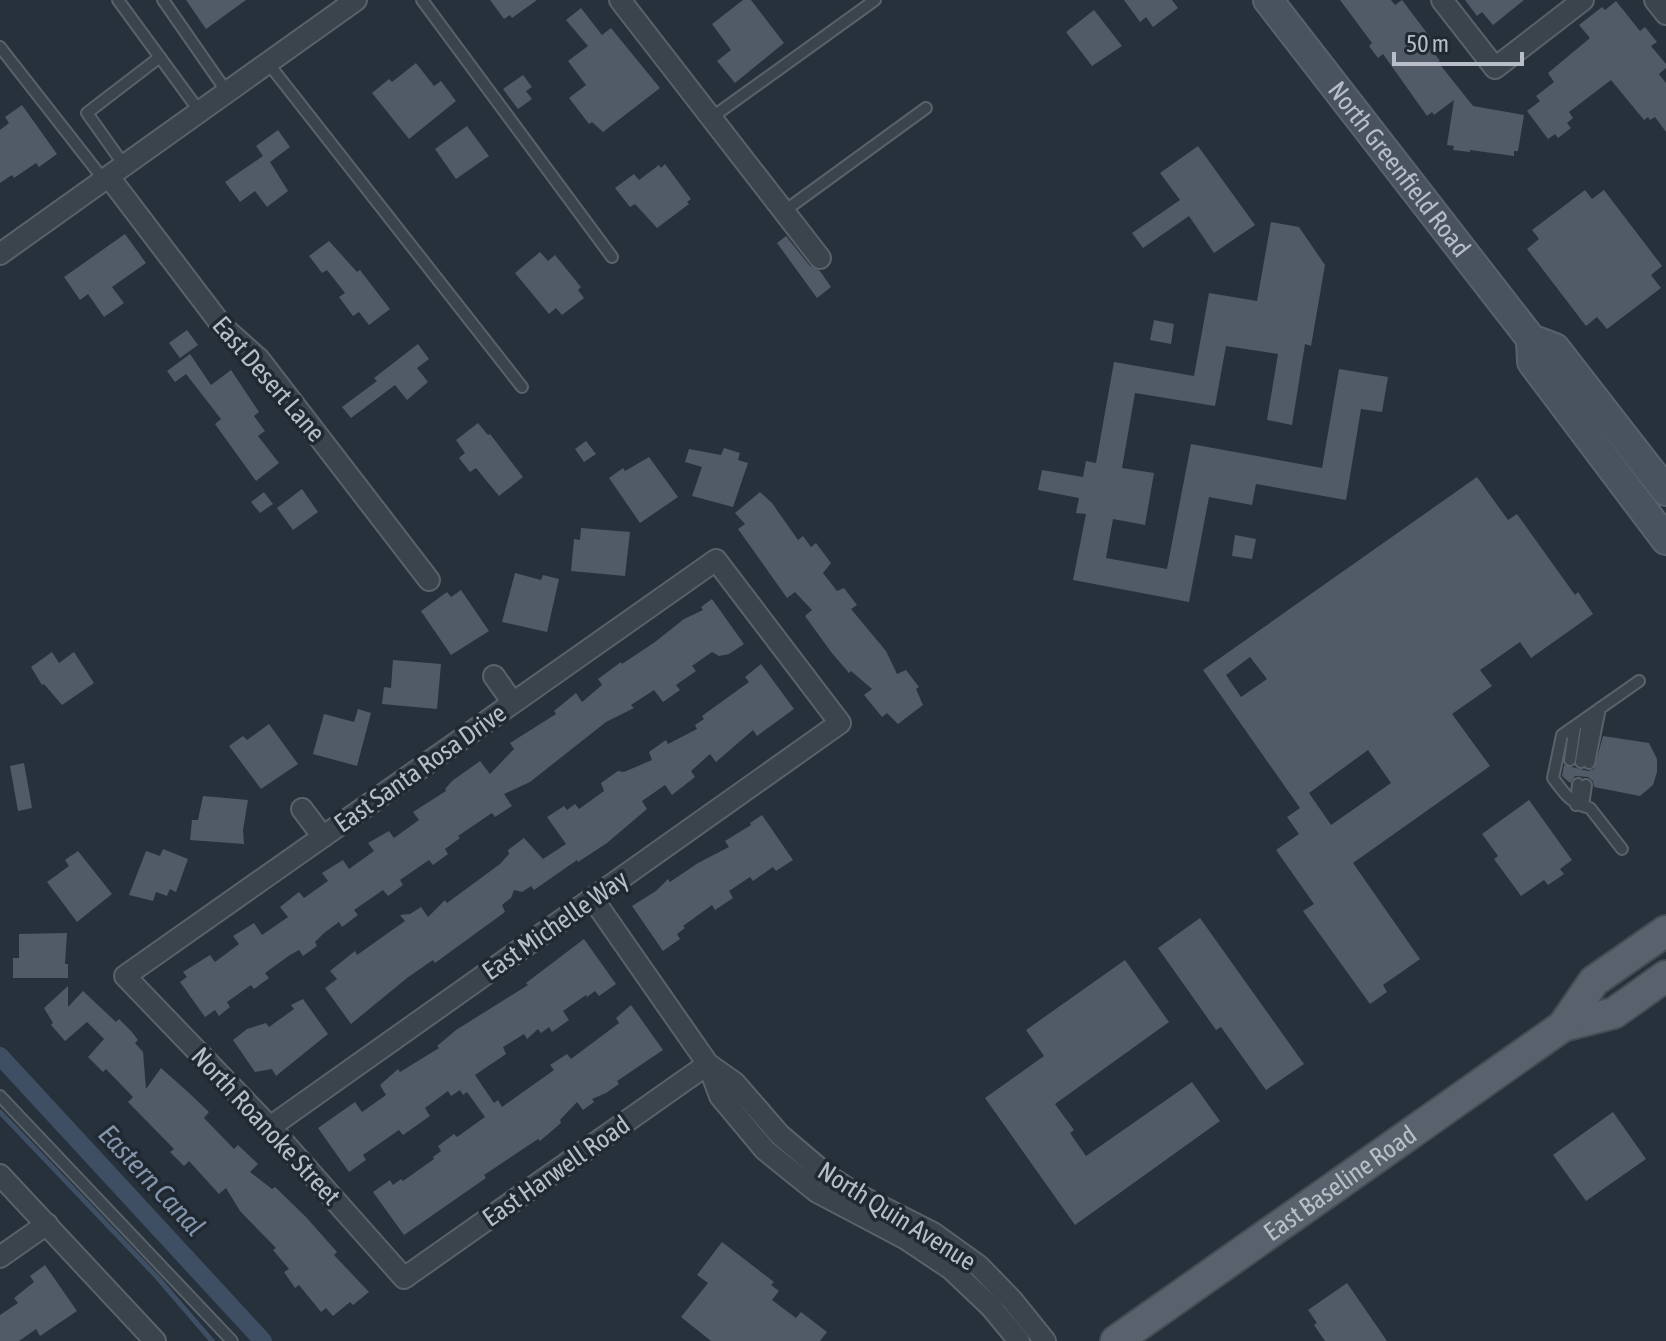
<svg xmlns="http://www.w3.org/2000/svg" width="1666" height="1341" font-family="'Asap Condensed',sans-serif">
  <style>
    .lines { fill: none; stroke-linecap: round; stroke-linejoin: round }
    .stream { stroke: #3f4f63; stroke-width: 5 }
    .canal { stroke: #3f4f63; stroke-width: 18 }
    .building { fill: #515a67; fill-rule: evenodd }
    .lane-casing { stroke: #59616a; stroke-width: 14 }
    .street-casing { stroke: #59616a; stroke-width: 24 }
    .secondary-casing { stroke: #59616a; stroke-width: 32 }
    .primary-casing { stroke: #444c55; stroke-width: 34 }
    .lane { stroke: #3b434c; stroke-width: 10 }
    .street { stroke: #3b434c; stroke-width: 20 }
    .secondary { stroke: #49525f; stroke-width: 28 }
    .primary { stroke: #59626c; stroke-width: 30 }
    .labels { text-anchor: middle; stroke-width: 7; stroke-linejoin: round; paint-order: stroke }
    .street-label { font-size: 26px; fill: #b7bec7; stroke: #202831 }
    .water-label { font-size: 28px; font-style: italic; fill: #8295ab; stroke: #202831 }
  </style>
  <rect width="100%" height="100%" fill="#27313c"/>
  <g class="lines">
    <path class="stream" d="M0,1112L157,1277L212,1341"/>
    <path class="canal" d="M0,1056L263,1341"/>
  </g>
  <path class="building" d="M186,0H246L206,29Z
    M490,0H537L512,18L510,15L504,19Z
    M743,0H751L784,43L735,83L717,61L731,50L712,24Z
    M1124,0H1172L1178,8L1153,27L1146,17L1140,22Z
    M1340,0H1391L1395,5L1402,0L1436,45L1431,49L1440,61L1438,62L1473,106L1524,115L1518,151H1514V156L1470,150V152L1453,150L1454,146L1447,145L1454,100L1434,115L1432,112L1427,116L1383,54L1378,58L1369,46L1372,43Z
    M1465,0H1524L1493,25L1482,12L1477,16Z
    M1616,1L1640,31L1645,27L1657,42L1651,46L1666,64V68L1659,74L1666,83V132L1655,117L1650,120L1648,117L1644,120L1611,80L1569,112L1573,118L1567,123L1571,128L1558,138L1555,134L1548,139L1527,111L1540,101L1536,96L1554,82L1548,73L1590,38L1579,25L1602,7L1605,10Z
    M581,8L602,35L611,28L660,88L603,132L592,122L589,124L569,98L586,85L568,61L588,46L566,20Z
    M1094,10L1122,46L1092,66L1066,32Z
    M416,63L434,86L441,81L456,101L409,139L372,93L389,79L392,82Z
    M523,75L532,87L526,91L532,99L518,109L503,89Z
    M22,105L57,154L39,167L36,163L14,178L12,175L0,183V130L9,123L5,117Z
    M467,126L489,156L456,179L435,149Z
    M278,130L290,147L270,162L288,191L267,207L255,191L240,202L225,182L263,156L256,146Z
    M1198,146L1255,225L1214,253L1189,216L1143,248L1132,233L1180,200L1160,173Z
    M665,164L691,199L687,202L689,204L657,228L635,204L630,207L615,188L634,174L639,180L659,165L661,168Z
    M1585,190L1592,199L1604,190L1662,266L1651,275L1661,288L1607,329L1597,317L1586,326L1527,249L1539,239L1532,230Z
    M1271,222L1299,227L1325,265L1311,346L1305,344L1292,425L1267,420L1278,354L1226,346L1215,406L1135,393L1122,468L1154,473L1145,525L1113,519L1106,558L1167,569L1191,444L1322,468L1339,369L1388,377L1382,412L1361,409L1346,500L1256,484L1252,505L1209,497L1189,602L1073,580L1086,514L1076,513L1079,498L1038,490L1042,470L1083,477L1086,461L1096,463L1114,362L1194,376L1209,293L1257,301Z
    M125,234L146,263L112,287L124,303L104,317L88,294L80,300L64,277Z
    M786,236L810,266L820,271L831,287L817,298L777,243Z
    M329,241L357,272L360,270L390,309L369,325L359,312L353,316L339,297L345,293L327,270L322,273L309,256Z
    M540,252L548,261L555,255L581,287L578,290L584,298L562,315L556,308L549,314L515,273Z
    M1154,320L1174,324L1171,344L1150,340Z
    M187,330L198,345L180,358L169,343Z
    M418,344L429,359L417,368L428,382L407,400L395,385L351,418L342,407L377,381L374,378Z
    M190,354L211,385L231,370L259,412L254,416L265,431L258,436L279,463L256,481L215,424L221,419L186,374L175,382L167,371Z
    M478,423L488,435L490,434L523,477L499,496L476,468L470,472L459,458L465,453L456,440Z
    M586,441L596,454L584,462L575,449Z
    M724,448L740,453L738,460L748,463L733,507L692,496L702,467L685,462L689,449L721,455Z
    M649,457L678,497L640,523L609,478L623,468L625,471Z
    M1477,477L1508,520L1517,514L1575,595L1578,592L1593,614L1531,658L1520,642L1480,670L1492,686L1452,714L1490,766L1353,863L1420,959L1383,985L1387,992L1370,1004L1303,911L1314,904L1276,850L1299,834L1287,817L1300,808L1203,670ZM1250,657L1267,679L1241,697L1226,675ZM1368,750L1391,783L1331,825L1309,793Z
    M302,489L318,512L293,530L277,508Z
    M264,492L273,504L260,513L251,502Z
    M760,492L772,503L798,540L803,536L811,547L816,543L831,563L823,573L837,591L844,588L857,605L851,609L886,651L897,674L906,670L919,687L916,689L923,705L898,724L887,713L882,717L864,695L872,689L851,671L849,673L831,652L805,616L812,610L795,592L787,598L738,529L745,524L735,513Z
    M581,528L630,532L625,576L571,571L574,539L580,540Z
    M1235,535L1256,539L1252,559L1232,556Z
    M515,573L541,580L543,575L559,579L547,632L502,622Z
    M461,590L489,631L451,655L421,611L447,592L451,597Z
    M712,599L744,644L729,654L719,656L712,652L692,666L696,671L676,685L680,690L663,702L654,690L631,705L634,708L606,722L530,782L504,794L512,806L495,817L492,813L458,836L460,838L445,849L448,854L433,865L429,860L400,880L403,885L388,896L383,890L354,910L358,915L342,927L339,922L324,933L315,942L317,946L303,956L299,950L290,955L265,973L269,978L254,989L251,985L227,1002L230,1007L219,1016L215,1010L205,1017L180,982L187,977L183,972L210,955L215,962L239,944L233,936L254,923L262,935L288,917L280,907L299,892L304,898L328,881L322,873L343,860L349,869L374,851L368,843L389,831L394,838L419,820L413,812L446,791L445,789L452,781L480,761L490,774L514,749L510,743L556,714L554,711L576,693L582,702L602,685L598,679L621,662L622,664L655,642L684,619L703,610L701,607Z
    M52,652L59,663L74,652L94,683L62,705L44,684L42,685L31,667Z
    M393,660L441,664L437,709L382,704L384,687L391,688Z
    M761,664L794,709L757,736L753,730L716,762L710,754L691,771L695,777L672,795L665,785L642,801L647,809L607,843L578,862L577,860L534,890L531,886L522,892L514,890L511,898L502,905L505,912L435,963L433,960L407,978L351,1024L325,988L337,979L330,971L355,951L357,955L405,921L400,915L410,914L421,907L428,917L445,900L447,903L500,864L509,854L508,850L524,838L543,859L566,844L547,817L564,806L567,810L575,804L579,809L604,791L601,783L618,771L624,772L652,760L649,752L666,740L668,744L697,729L695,725L704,719L702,716L749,682L745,677Z
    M358,709L371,713L357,766L313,754L324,714L354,722Z
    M269,724L298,764L261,789L229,746L243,736L247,740Z
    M1603,736L1649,743L1657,759V772L1653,785L1640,796L1594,787L1593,781L1588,777L1575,776L1570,783L1562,776L1564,765L1588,771L1594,769Z
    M24,763L32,808L18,811L10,766Z
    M203,796L248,800L243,830L244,844L190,840L192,820H198Z
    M1529,800L1572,860L1560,869L1564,874L1548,885L1544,880L1521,896L1494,859L1498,856L1482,834Z
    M762,815L793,860L776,871L773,867L753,881L750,877L729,891L733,898L715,910L712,905L683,926L685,928L677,934L680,939L663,951L632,906L656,891L668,879L670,882L698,863L729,847L725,841L751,825L750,823Z
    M163,849L188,859L176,892L170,889L167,896L156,892L153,901L129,895L146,851L160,856Z
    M78,851L112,894L77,922L47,882L69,866L65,860Z
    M1200,918L1304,1064L1266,1090L1221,1027L1216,1030L1158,948Z
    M67,933L65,964H68V978H13V958H19V934Z
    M584,939L616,984L599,996L595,991L587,997L586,995L563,1011L569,1020L552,1032L549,1027L541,1033L538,1029L527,1039L524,1034L503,1047L506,1054L475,1075L494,1103L498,1100L502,1107L554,1070L550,1065L567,1054L571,1059L619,1023L616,1018L631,1005L663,1050L617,1081L619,1084L606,1093L592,1099L594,1102L583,1110L577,1102L560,1120L561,1123L540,1141L538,1139L484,1175L486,1178L404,1235L373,1192L390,1180L393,1185L401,1179L403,1181L434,1159L433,1157L441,1151L438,1146L454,1134L457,1137L485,1117L467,1092L463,1095L460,1090L451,1096L448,1091L425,1108L430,1116L403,1135L399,1130L363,1155L366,1160L349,1172L318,1128L355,1102L362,1112L386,1095L380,1085L398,1069L400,1072L439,1048L437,1046L456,1030L528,985L526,983Z
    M1125,960L1169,1022L1055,1104L1074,1130L1070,1133L1086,1156L1192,1082L1220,1121L1075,1225L985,1098L1044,1056L1026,1030Z
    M68,986V1007L83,991L116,1022L119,1019L132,1032L138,1040L135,1043L143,1052L146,1089L161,1068L188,1092L209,1112L204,1118L234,1149L238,1145L258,1164L250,1172L272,1189L275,1187L306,1217L337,1252L334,1255L369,1292L353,1305L350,1302L333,1316L326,1308L321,1312L299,1285L295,1288L284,1272L289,1269L273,1250L276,1248L240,1211L226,1188L219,1194L189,1161L184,1166L170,1152L174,1149L128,1102L133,1097L106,1069L103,1072L88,1057L104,1039L87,1022L65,1041L51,1025L53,1023L44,1008Z
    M303,999L328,1034L276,1076L272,1069L255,1072L233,1040L247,1029L266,1023L269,1027L294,1009L291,1005Z
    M1613,1112L1646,1159L1586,1201L1553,1155Z
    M722,1242L774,1282L771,1285L779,1291L772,1300L796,1318L801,1312L827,1332L820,1341H711L681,1317L708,1283L697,1275Z
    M45,1265L77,1311L40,1336L36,1329L19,1341H0V1315L18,1303L14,1298L34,1282L30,1276Z
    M1347,1283L1387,1341H1325L1314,1325L1317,1323L1308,1310Z"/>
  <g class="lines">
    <g class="lane-casing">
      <path id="lane" d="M118,0L200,112
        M163,0L227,92
        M422,0L612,257
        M0,47L104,180
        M268,63L522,387
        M711,118L875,0
        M124,165L87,113L160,57
        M783,212L926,108
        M1570,760L1575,726
        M1581,762L1588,717
        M1589,763L1600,708
        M1576,805L1578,784
        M1583,806L1586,785
        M1622,849L1590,808C1571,804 1564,793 1553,778L1562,735L1639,681
        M0,1096L232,1341"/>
    </g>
    <g class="street-casing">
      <path id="street" d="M620,0L820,258
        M1442,0L1495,68L1583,0
        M1655,0L1666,14
        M109,177L223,327L259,359L429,580
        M0,254L356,0
        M494,676L513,703
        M302,809L323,837
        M593,899L708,1064L720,1096L765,1150L817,1192L906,1239L951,1269L991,1307L1019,1341
        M708,1064L735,1083L780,1135L827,1175L856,1194L933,1233L979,1266L1012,1300L1045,1341
        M270,1127L840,723L716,560L125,976L270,1127L404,1278L708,1064
        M0,1175L155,1341
        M0,1257L47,1224"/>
    </g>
    <g class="secondary-casing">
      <g id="secondary">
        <path id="s1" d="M1268,0L1531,339L1555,348L1666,491"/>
        <path d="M1531,339L1532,362L1666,540"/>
      </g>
    </g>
    <g class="primary-casing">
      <g id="primary">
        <path d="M1563,1026L1614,1013L1666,976"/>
        <path id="s2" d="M1116,1341L1563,1026L1594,981L1666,931"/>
      </g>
    </g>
    <use href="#lane" class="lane"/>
    <use href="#street" class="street"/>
    <use href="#secondary" class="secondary"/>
    <use href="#primary" class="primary"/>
  </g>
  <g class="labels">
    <g class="street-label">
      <text dy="9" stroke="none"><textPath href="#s1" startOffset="214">North Greenfield Road</textPath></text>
      <text transform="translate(269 379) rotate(49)" y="9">East Desert Lane</text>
      <text transform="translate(420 768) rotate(-35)" y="9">East Santa Rosa Drive</text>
      <text transform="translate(555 925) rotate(-35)" y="9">East Michelle Way</text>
      <text transform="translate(266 1126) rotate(47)" y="9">North Roanoke Street</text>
      <text transform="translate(556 1171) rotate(-35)" y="9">East Harwell Road</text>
      <text dy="9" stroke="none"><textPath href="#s2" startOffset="274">East Baseline Road</textPath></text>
      <text transform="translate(897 1216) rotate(32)" y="9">North Quin Avenue</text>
    </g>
    <g class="water-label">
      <text transform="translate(152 1180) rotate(47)" y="10">Eastern Canal</text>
    </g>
  </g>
  <path d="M1394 52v12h128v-12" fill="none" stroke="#b7bec7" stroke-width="4"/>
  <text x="1406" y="52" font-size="24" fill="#b7bec7" stroke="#202831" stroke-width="6" paint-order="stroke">50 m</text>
</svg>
